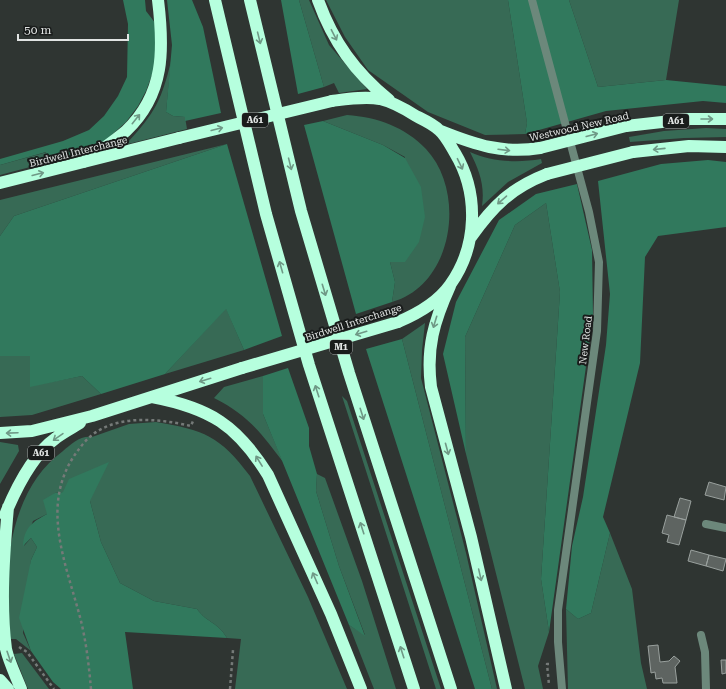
<svg xmlns="http://www.w3.org/2000/svg" width="726" height="689" font-family="'Roboto Serif',serif">
  <style>
    .green { fill: #376a55 }
    .forest { fill: #31795d }
    .building { fill: #5e6461; stroke: #99a09d }
    .lines { fill: none; stroke-linecap: round; stroke-linejoin: round }
    .path { stroke: #757a78; stroke-width: 2.5; stroke-dasharray: 3 3; stroke-linecap: butt }
    .lane { stroke: #6c887b; stroke-width: 8 }
    .street { stroke: #6c887b; stroke-width: 8 }
    .highway { stroke: #b6ffde; stroke-width: 12 }
    .highway-bridge { stroke: #b6ffde; stroke-width: 12 }
    .oneway { stroke: #6f9986 }
    .labels { text-anchor: middle; stroke-width: 4; stroke-linejoin: round; paint-order: stroke }
    .shield { fill: #191c1b; stroke: #a5a8a7; stroke-width: 1 }
    .shield-label { font-size: 9px; font-weight: bold; fill: #e1e4e3 }
    .street-label { font-size: 10px; fill: #e1e4e3; stroke: #191c1b }
  </style>
  <rect width="100%" height="100%" fill="#2f3532"/>
  <path class="green" d="M299,0H309L329,45L367,89L339,93L334,83L324,87Z
    M326,0H508L527,123L525,134L485,135L428,112L368,70L345,37Z
    M569,0H679L666,80L598,87Z
    M171,61L166,112L173,116L185,117L187,129L128,144V142C155,113 162,99 171,61Z
    M347,115C377,117 405,127 426,149C467,193 453,285 392,302L395,282L390,262L405,157L383,145L323,121Z
    M706,128L726,129V137L684,138L630,142L629,137L664,131Z
    M227,144L14,216L0,236V200Z
    M47,152L49,162L0,175V165Z
    M470,152C492,162 518,163 541,159L542,163L508,182L482,206C485,185 479,170 470,152Z
    M546,203L560,292L541,579L549,632L538,666L543,689H525L466,454L465,337L515,225Z
    M226,308L244,350L165,374Z
    M425,323L422,350L421,378L466,553L497,689H492L402,339Z
    M0,356H30V386L82,376L101,394L32,415L0,417Z
    M263,376V414L283,462C261,433 248,415 214,398L224,387Z
    M342,396L347,401L441,689H436Z
    M156,422C204,430 220,436 250,476L308,597L347,689H235L241,639L227,638C218,622 207,623 197,609L154,601L120,583L101,542L90,501L63,492L55,493L47,514L33,521L24,546L31,538L37,547L31,560L23,633L31,651L16,639H10C2,576 7,492 63,451C71,444 81,435 92,437L129,424Z
    M0,442L18,445L19,451L0,484Z
    M317,474L325,478L362,581L396,689H374L349,625L365,635L339,566L316,491Z
    M610,533L632,589L641,663L647,689H568L566,609L578,619L591,613Z
    M22,653L49,689H28L14,654Z"/>
  <path class="forest" d="M123,0H145L146,11L156,24V64L146,91L138,106L126,122L105,141L70,157L49,162L46,152L0,165V159L63,141L89,130L104,116L118,96L127,77L128,24Z
    M167,0H192L203,27L221,113L185,121V117L173,116L166,112L172,45Z
    M281,0H299L324,87L298,94Z
    M508,0H569L598,87L666,80L726,86V103L703,101L606,111L525,134L527,123Z
    M323,121L383,145L405,158L421,187L425,217L419,242L405,262H390L395,282L392,302L356,314L304,125Z
    M227,144L282,336L244,350L226,309L165,374L101,394L82,376L30,387V356H0V236L14,216Z
    M708,160L726,162V227L658,236L645,257L640,363L603,517L610,533L591,613L578,619L566,609L572,546L583,497L606,345L610,294L598,181L661,164Z
    M577,184L592,250L593,316L549,632L541,579L560,292L546,203L515,225L465,337L466,454L443,354L456,302L499,220L536,194Z
    M402,339L492,689H475L366,349Z
    M288,368L309,428V446L317,474L316,491L339,566L365,636L349,625L263,414V376Z
    M109,462L90,501L101,542L120,583L154,601L197,609C207,623 218,622 227,638L125,632L133,689H61L53,682L31,651L19,618L31,560L37,547L31,538L23,546C24,528 32,522 47,514L43,500L55,493L63,492L69,479Z"/>
  <path class="building" d="M709,482L726,487L724,500L705,495Z
    M680,498L691,501L686,520L674,517Z
    M667,515L686,520L679,545L667,542L669,535L662,533Z
    M691,550L709,555L706,566L688,561Z
    M709,555L726,559L723,571L706,566Z
    M658,645L660,662L669,661L674,656L680,661L675,667L677,683H663L662,678L656,679L655,672L651,673L648,646Z
    M721,660H726V673L722,674Z"/>
  <g class="lines">
    <path class="path" d="M19,647L27,652L54,689
      M549,664H547L549,685
      M91,689C89,666 86,640 80,617C64,557 37,498 83,444C108,413 156,418 191,426L193,421
      M230,689L233,650"/>
    <path class="lane" d="M701,635L705,652L706,689"/>
    <path class="street" d="M532,0L589,212L599,262L597,331L558,610V642L562,689
      M706,524L726,528"/>
    <path class="highway" d="M215,0L266,214L309,365L414,689
      M250,0L301,211L349,373L451,689
      M318,0C333,42 355,72 389,100
      M332,101C347,99 365,96 380,99C393,102 405,109 416,116C424,120 433,124 439,130C446,136 450,145 455,153C479,193 478,246 450,285C438,302 417,314 398,322
      M626,126L689,119H726
      M441,131C476,145 503,154 540,148
      M633,152L689,146L726,147
      M84,162C98,152 113,142 126,131C165,94 164,49 158,0
      M0,183L179,138
      M471,237C493,206 511,188 547,174
      M450,286C434,321 426,348 431,387L471,537L506,689
      M152,397C210,408 237,425 268,475L331,614L361,689
      M0,433L32,431L92,416L242,368
      M8,507C4,553 0,603 6,649C9,662 16,676 21,689
      M5,515C16,488 32,455 56,438C64,432 72,428 80,423
      M0,680L8,689"/>
    <path class="highway-bridge" d="M179,138L332,101
      M540,148L626,126
      M547,174L633,152
      M242,368L398,322"/>
  </g>
  <defs><path id="oneway-shaft" d="M-6 0H5M1.5-3L5.5 0L1.5 3" fill="none" stroke-width="1.6" stroke-linecap="round" stroke-linejoin="round"/></defs>
  <g class="oneway">
    <use href="#oneway-shaft" transform="translate(334 35) rotate(63)"/>
    <use href="#oneway-shaft" transform="translate(259 38) rotate(76)"/>
    <use href="#oneway-shaft" transform="translate(136 119) rotate(-51)"/>
    <use href="#oneway-shaft" transform="translate(707 119)"/>
    <use href="#oneway-shaft" transform="translate(217 129) rotate(-14)"/>
    <use href="#oneway-shaft" transform="translate(592 135) rotate(-15)"/>
    <use href="#oneway-shaft" transform="translate(659 149) rotate(174)"/>
    <use href="#oneway-shaft" transform="translate(504 150) rotate(7)"/>
    <use href="#oneway-shaft" transform="translate(290 164) rotate(76)"/>
    <use href="#oneway-shaft" transform="translate(460 164) rotate(64)"/>
    <use href="#oneway-shaft" transform="translate(38 174) rotate(-14)"/>
    <use href="#oneway-shaft" transform="translate(502 200) rotate(139)"/>
    <use href="#oneway-shaft" transform="translate(281 267) rotate(-106)"/>
    <use href="#oneway-shaft" transform="translate(324 290) rotate(73)"/>
    <use href="#oneway-shaft" transform="translate(435 322) rotate(107)"/>
    <use href="#oneway-shaft" transform="translate(361 333) rotate(163)"/>
    <use href="#oneway-shaft" transform="translate(205 380) rotate(163)"/>
    <use href="#oneway-shaft" transform="translate(317 391) rotate(-108)"/>
    <use href="#oneway-shaft" transform="translate(362 414) rotate(72)"/>
    <use href="#oneway-shaft" transform="translate(12 433) rotate(178)"/>
    <use href="#oneway-shaft" transform="translate(58 437) rotate(145)"/>
    <use href="#oneway-shaft" transform="translate(447 449) rotate(75)"/>
    <use href="#oneway-shaft" transform="translate(259 461) rotate(-122)"/>
    <use href="#oneway-shaft" transform="translate(362 528) rotate(-108)"/>
    <use href="#oneway-shaft" transform="translate(480 575) rotate(77)"/>
    <use href="#oneway-shaft" transform="translate(315 578) rotate(-114)"/>
    <use href="#oneway-shaft" transform="translate(402 652) rotate(-108)"/>
    <use href="#oneway-shaft" transform="translate(9 657) rotate(71)"/>
  </g>
  <g class="labels">
    <g class="shield">
      <rect x="242" y="113" width="26" height="14" rx="3"/>
      <rect x="663" y="114" width="26" height="14" rx="3"/>
      <rect x="330" y="340" width="22" height="14" rx="3"/>
      <rect x="28" y="446" width="26" height="14" rx="3"/>
    </g>
    <g class="shield-label">
      <text x="255" y="123">A61</text>
      <text x="676" y="124">A61</text>
      <text x="341" y="350">M1</text>
      <text x="41" y="456">A61</text>
    </g>
    <g class="street-label">
      <text transform="translate(579 126) rotate(-13)" y="4">Westwood New Road</text>
      <text transform="translate(78 151) rotate(-14)" y="4">Birdwell Interchange</text>
      <text transform="translate(353 322) rotate(-18)" y="4">Birdwell Interchange</text>
      <text transform="translate(585 340) rotate(-83)" y="4">New Road</text>
    </g>
  </g>
  <path d="M18 34v6h110v-6" fill="none" stroke="#e1e4e3" stroke-width="2"/>
  <text x="24" y="34" font-size="12" fill="#e1e4e3" stroke="#191c1b" stroke-width="3" paint-order="stroke">50 m</text>
</svg>
